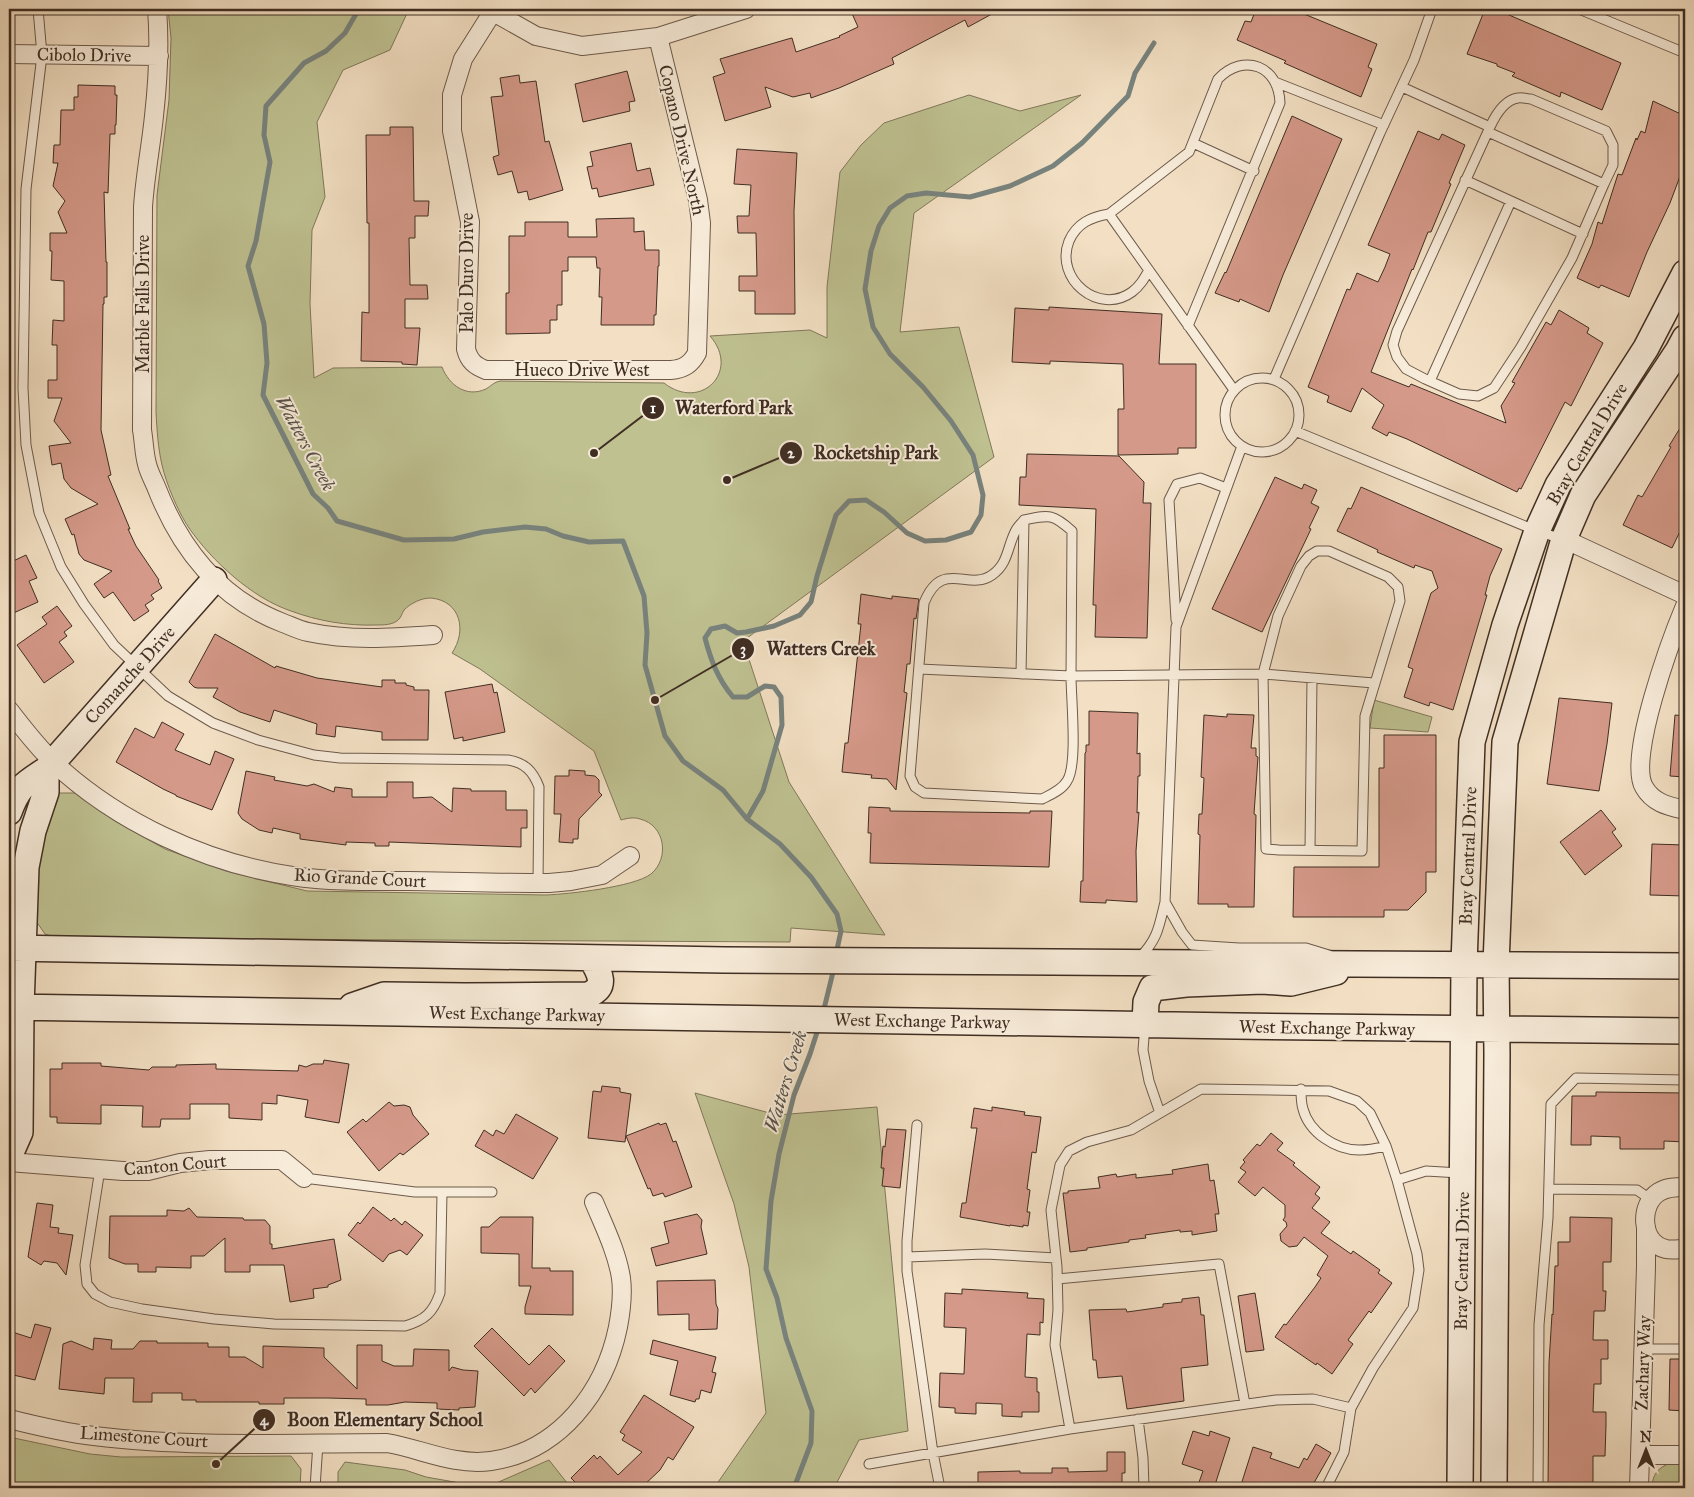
<svg xmlns="http://www.w3.org/2000/svg" width="1694" height="1497" font-family="'IM FELL Great Primer',serif">
<style>
.green{fill:#bfc191;stroke:#80785a}
.lines{fill:none;stroke-linecap:round;stroke-linejoin:round}
.stream{stroke:#78837e;stroke-width:5}
.building{fill:#d59989;stroke:#402e23}
.lane-casing{stroke:#6d5a4b;stroke-width:11}
.street-casing{stroke:#6d5a4b;stroke-width:20}
.secondary-casing{stroke:#402e23;stroke-width:28}
.lane{stroke:#f7ebd9;stroke-width:9}
.street{stroke:#f7ebd9;stroke-width:18}
.secondary{stroke:#f7ebd9;stroke-width:25}
.labels{text-anchor:middle;stroke-width:4;stroke-linejoin:round;paint-order:stroke}
.street-label{font-size:18px;fill:#402e23;stroke:#f7ebd9}
.water-label{font-size:19px;font-style:italic;fill:#575149;stroke:#f7ebd9}
.leader{fill:none;stroke:#402e23;stroke-width:2}
.callout-dot{fill:#402e23;stroke:#f7ebd9;stroke-width:2}
.mark-label{font-size:15px;text-anchor:middle;font-weight:bold;fill:#fff}
.callout-label{font-size:19px;text-anchor:middle;font-weight:bold;fill:#402e23;stroke:#f7ebd9;stroke-width:4;stroke-linejoin:round;paint-order:stroke}
</style>
<rect width="100%" height="100%" fill="#f3e0c4"/>
<filter id="stains"><feTurbulence type="fractalNoise" baseFrequency=".004" numOctaves="4"/><feColorMatrix values="0 0 0 0 .2 0 0 0 0 .09 0 0 0 0 .02 0 0 0 .5 -.17"/></filter>
<radialGradient id="worn" r=".72"><stop offset=".6" stop-color="#630" stop-opacity="0"/><stop offset="1" stop-color="#630" stop-opacity=".3"/></radialGradient>
<path class="green" d="M168,9H409L390,50L343,70L317,122L325,197L312,230L310,304L314,378L333,368L442,367C449,385 466,398 486,389C491,386 494,382 500,381L664,383C701,412 741,371 710,336L810,330L827,338V287L840,172L861,145L884,123L969,95L1020,111L1081,95L914,213L900,332L959,327L994,457L743,641L789,782L885,935L791,928L790,942L57,938L45,934L36,921L37,860L40,840L58,793H75L115,821L165,849L226,871L307,891L546,895C569,894 634,887 651,874C670,858 665,825 640,819C634,817 628,818 621,820L594,751L480,669L452,653C467,631 461,601 431,598C421,598 411,603 404,610C402,613 401,618 398,620C393,625 383,625 376,625C347,626 318,621 291,611C252,598 212,561 189,528C178,512 166,483 162,465C158,448 157,430 156,412L157,195L169,100L171,38Z
M1374,700L1432,717L1428,732L1370,728Z
M695,1093L777,1115L877,1107L908,1431L859,1440L834,1488H714L766,1413L749,1267L734,1204Z
M9,1437L90,1454L121,1457L291,1456L301,1469L300,1488H9Z
M549,1460L571,1488H338V1472L345,1462L405,1470L426,1477L460,1483L494,1484Z
M1671,1463H1685V1488H1652C1652,1475 1658,1467 1671,1463Z"/>
<g class="lines">
<path class="stream" d="M357,9L356,14L345,33L326,51L304,63L266,106L264,135L270,162L256,241L248,266L264,324L267,363L263,395L313,494L328,508L337,521L404,540L454,539L483,532L525,527L546,529L563,536L589,542L623,541L644,596L647,633L645,665L665,736L683,761L723,790L747,819L780,844L811,877L837,914L841,931L836,954
M747,819L763,791L782,725L781,697L774,687L765,686L747,697H733C718,679 711,661 705,638L711,629L725,626L737,633L746,632L774,626L800,615L811,602L817,576L836,515L849,501L866,500L884,512L907,533L925,541L946,540L971,532L981,515L983,495L973,455L951,421L923,387L890,354L873,327L865,289L871,251L879,226L890,208L907,196L926,193L970,197L1010,186L1053,166L1082,143L1128,96L1135,73L1154,43
M823,1013L834,968
M794,1488L811,1443L812,1411L786,1338L777,1298L766,1269L771,1201L779,1154L794,1095L810,1054L819,1026"/>
</g>
<path class="building" d="M850,9H1001L968,27L965,20L892,58L894,64L839,88L811,98L810,93L793,97L765,87L771,107L725,121L713,77L725,73L720,59L788,39L792,38L796,52L840,37L839,36L858,27Z
M1256,9H1292L1377,44L1368,67L1372,69L1361,97L1284,63L1286,61L1237,40L1245,21L1251,22Z
M1485,9H1495L1621,63L1602,110L1561,92L1560,97L1512,76L1515,73L1497,66V64L1467,54Z
M627,71L635,101L629,102L630,111L583,122L575,84Z
M519,75L520,83L536,81L545,142L549,141L563,190L529,200L527,191L518,193L512,171L498,175L493,157L499,155L491,97L503,96L500,78Z
M78,85L115,86V95H117L116,125H115V134H110L108,193L104,192L106,262H107V297H104V304H103L101,430L111,475L108,476L130,529H128L136,546L159,580L158,581L162,588L151,595L154,599L145,605L149,611L134,621L113,592L104,598L94,584L112,571L84,560L79,554L74,534L72,535L65,519L98,504L71,488L64,479L61,463L52,465L49,446L71,443L54,421L62,398H48V380H57V345H52L53,320L64,321V281L51,280L52,251H50V233H67L58,212L65,201L53,186L58,163H53L54,145H60L61,110H74V97H78Z
M1653,101L1685,116V163L1670,203L1647,252L1629,297L1601,285L1599,288L1577,278L1592,244L1598,222L1602,224L1618,174L1622,175L1636,138L1637,140L1641,131L1645,133Z
M1292,116L1342,139L1283,275L1269,312L1240,299L1239,302L1215,293L1225,272L1226,273Z
M390,127H413L414,201H429L428,216H415V238H409L410,285H427L428,299H405V328H420L417,365L402,364V362L361,361L362,312L369,313V223H367L366,135H390Z
M1418,131L1439,140L1442,134L1465,145L1449,183L1451,184L1431,232H1428L1413,270L1412,269L1371,372L1409,387L1411,384L1506,423L1501,406L1515,383L1512,382L1546,322L1551,325L1559,310L1589,328L1587,333L1603,343L1571,406L1565,402L1521,489L1519,488L1517,492L1407,439L1389,432L1387,436L1372,428L1384,405L1362,388L1351,412L1327,402L1329,396L1308,387L1347,289L1350,290L1357,273L1378,282L1385,267L1390,254L1368,245Z
M631,143L637,171L650,168L654,185L599,197L597,188L592,189L587,167L593,166L590,152Z
M737,149L797,153L794,211L795,314H755V291H739V276H757L756,233H738L737,216H749L751,185L734,184Z
M634,218V232L644,231L645,250H659V266H658L656,315H654V325H601L602,297H599L600,268H597L596,257H568V271H562V305H557V320H550V333L506,334V293H509V236H525V222H568V237H597L596,219Z
M1049,307L1162,314L1159,364H1196V448H1178V454L1118,455V409H1124L1123,364L1050,361V364L1012,362L1015,308L1049,310Z
M1685,420V521L1672,548L1623,525L1638,495L1642,497L1671,447L1669,446Z
M1027,454L1119,456L1144,482L1143,503H1151L1147,638L1095,637L1096,605H1093L1096,509L1019,505L1020,477H1026Z
M1275,477L1302,489L1304,484L1317,490L1311,503L1319,507L1309,528L1311,529L1262,632L1212,609Z
M1361,487L1502,549L1490,576L1485,595H1487L1453,710L1430,702L1429,706L1404,697L1413,669L1408,667L1431,593L1438,588L1432,571L1415,565L1414,568L1377,552L1378,550L1337,531L1348,508L1351,509Z
M26,555L37,578L29,581L38,602L9,615V563Z
M861,594L892,599V596L919,599L916,619L914,618L910,664H907L904,692L907,693L896,790L887,779L871,778L872,775L842,772L845,743H848L861,624H858Z
M57,606L72,626L64,632L67,636L59,642L74,662L44,683L17,645L47,624L42,617Z
M215,634L275,668L276,666L317,678L382,687V680H395V683H406V685L414,687V690H429L428,740H382V732L336,726L335,737L316,734L317,724L274,710L270,722L240,712L213,697L218,688H197L194,687L189,682Z
M492,684L494,693L497,692L505,732L463,741V737L454,739L445,692Z
M1559,698L1612,703L1607,744L1599,791L1547,784Z
M1089,711L1138,713L1137,754L1140,753V776H1138L1137,813L1139,812L1136,851L1137,902L1106,900V903L1080,902L1081,881H1083L1085,753L1086,752V745H1089Z
M1227,714L1254,715L1251,748H1256V756L1258,757L1254,814L1256,815L1254,907H1228V904H1198L1200,835L1198,834L1199,814H1202L1204,778L1201,777L1204,715L1227,717Z
M1675,715L1685,716V777L1670,776Z
M162,722L184,734L175,750L210,765L215,751L234,759L212,810L176,796V795L163,789L116,762L135,728L154,738Z
M1384,735H1436V872H1426V892L1408,910H1384V917H1293L1294,867H1379V768H1384Z
M569,770L585,771V775L595,776L599,780V792L602,795L579,819L578,839H573V843L559,842L561,814H554L555,776H569Z
M246,771L275,777L274,780L307,786L314,784L334,792L335,787L352,789V797H387V782H413V798L432,797L452,812L453,788L471,789V791H506V810H527V828H521V847L389,842V846H375V843L346,842V845L300,839V834L273,828L272,833L259,830L242,819L238,813Z
M869,807L890,808V811L1030,813V811H1052L1049,867L870,863L871,833H868Z
M1601,810L1616,829L1612,832L1622,846L1585,875L1560,842Z
M1652,844L1685,845V896L1650,895Z
M324,1060L349,1064L339,1123L305,1117L308,1100L277,1095V1104L262,1103V1120L229,1118V1104H190V1119H161L160,1127H142L143,1106L101,1105V1124L57,1123V1117H50V1069H62V1063H101V1066L149,1070L152,1067H176V1065L216,1064V1069L298,1071L299,1065L306,1067L313,1064H323Z
M602,1086L620,1088V1092L631,1094L625,1142L588,1138L593,1091L601,1092Z
M1596,1092L1685,1093V1142L1664,1141V1149H1620V1137L1591,1136V1145H1571L1572,1096H1596Z
M389,1102L394,1106L404,1105L410,1107L413,1115L429,1134L403,1155L400,1153L379,1171L347,1132L363,1119L366,1122Z
M992,1107L1025,1112L1024,1115L1041,1117L1036,1153L1032,1152L1027,1189L1030,1190L1027,1212H1030L1028,1226L1023,1225V1227L1010,1225V1226L960,1217L962,1203H966L977,1128H971L974,1108L992,1111Z
M516,1114L558,1138L533,1179L475,1146L484,1130L493,1136L496,1130L504,1134Z
M659,1123L660,1125L666,1123L673,1142L676,1141L692,1187L665,1197L663,1193L653,1196L650,1188L648,1189L626,1136Z
M887,1129L906,1130L900,1188L882,1186L884,1168H881L883,1146L885,1147Z
M1271,1133L1283,1143L1277,1150L1295,1163L1293,1165L1320,1187L1315,1194L1320,1198L1312,1208L1330,1222L1321,1233L1351,1254L1353,1251L1380,1270L1378,1273L1392,1283L1371,1313L1369,1311L1348,1340L1353,1344L1332,1374L1317,1363L1316,1365L1275,1337L1284,1324L1286,1325L1315,1287L1321,1278L1317,1275L1328,1256L1304,1237L1297,1246L1289,1247L1281,1241L1280,1234L1287,1226L1286,1222L1283,1220L1285,1217V1205L1263,1187L1255,1196L1238,1182L1246,1172L1240,1168L1245,1162L1243,1160L1257,1144L1260,1146Z
M1208,1164L1210,1181L1214,1180L1219,1214H1215L1217,1231L1192,1235V1231L1180,1232V1230L1145,1235L1146,1238L1129,1240V1242L1087,1248V1250L1070,1252L1063,1193H1068V1191L1100,1188L1098,1177L1116,1174L1117,1177L1136,1174V1178L1173,1174L1172,1170Z
M37,1203L53,1205L50,1227L59,1228L58,1233L73,1235L66,1275L57,1263L44,1261L41,1265L28,1257Z
M373,1207L391,1221L394,1218L402,1225L405,1221L423,1235L407,1255L400,1250L389,1254L383,1262L348,1235L358,1222L360,1224Z
M189,1208L197,1217L243,1218L244,1220H265L270,1226V1244H272V1249L334,1239L341,1280L328,1285V1287L313,1289L314,1298L290,1302L284,1265H250V1272H225V1238L204,1256H191V1268L156,1267V1272H138V1264H125L109,1258L110,1216H167V1210L184,1211Z
M697,1214L702,1220L701,1227L707,1254L656,1266L651,1248L669,1243L664,1222Z
M500,1217H533L532,1268H550V1271H573V1315L525,1314V1307L531,1286H519V1254L481,1253V1227H489Z
M1570,1217L1612,1218L1611,1262H1603V1291H1606L1605,1311H1594L1593,1340H1608V1359H1601V1384H1594L1593,1412H1606V1425L1605,1456H1593V1488H1548L1549,1363L1552,1314L1553,1315L1555,1266H1558V1242H1570Z
M715,1280L716,1304L718,1309L717,1329L689,1330V1314L658,1315L657,1281Z
M962,1289L1028,1293L1027,1298L1044,1299L1043,1323L1040,1322V1335L1027,1334L1025,1377L1037,1378V1392H1039V1412H1022V1417L1002,1416V1404L976,1403V1414L955,1413V1408L939,1407L940,1373L964,1374L966,1328L944,1327L945,1293L962,1294Z
M1255,1293L1264,1350L1246,1352L1238,1296Z
M1199,1297L1201,1315H1204L1208,1365L1181,1368L1184,1401L1127,1409L1122,1376L1098,1378L1096,1360H1093L1089,1310L1126,1309L1127,1312L1163,1307V1304L1182,1302V1299Z
M35,1324L51,1328L35,1380L9,1374V1331L31,1338Z
M492,1328L529,1365L549,1345L565,1361L535,1393L531,1388L524,1396L474,1346Z
M94,1338L112,1340L111,1349H133L140,1341H157V1343H208V1347H229V1357H245L263,1368V1346L324,1348V1357L357,1389V1345H382V1361L394,1366H413L414,1349L449,1350V1371L452,1367L463,1370L478,1371L475,1407L459,1408V1410L437,1409V1403L405,1402L388,1405H366V1399L328,1398H284V1404H259V1402H196V1400H182V1393H152V1402H133L134,1378H105L104,1394L59,1389L63,1344L71,1341L93,1350Z
M653,1340L716,1357L712,1372L716,1373L711,1393L701,1390L699,1399H696L695,1402L670,1395L678,1361L650,1354Z
M1670,1359H1685V1411L1669,1410Z
M644,1395L694,1427L673,1460L668,1457L660,1470L641,1488H581L571,1478L594,1455L597,1459L600,1456L618,1475L642,1452L622,1440L625,1435L620,1432Z
M1193,1431L1209,1436L1210,1431L1230,1438L1214,1488H1199L1200,1485H1198L1203,1471L1182,1464Z
M1316,1444L1331,1453L1311,1488H1240L1253,1447L1272,1453L1270,1458L1299,1468L1304,1458L1307,1460Z
M1107,1452H1125V1473H1122V1488H978V1472L1020,1471V1473H1052V1468H1068V1472L1107,1471Z"/>
<g class="lines">
<g class="lane-casing">
<path id="lane" d="M38,9L42,55L26,189L23,388L26,445L39,513L61,567L84,604L114,645L168,696L213,723L258,740L314,755L340,758L508,760C525,763 533,771 539,787L538,883
M1579,9L1685,53
M1275,82L1384,125
M1402,87L1490,127C1495,116 1504,100 1518,98C1522,97 1527,99 1531,99L1606,131L1613,145V165L1604,184L1572,258L1521,347L1494,388L1478,396L1459,394L1425,379L1406,369L1397,357L1393,345L1397,331L1490,127
M1488,132L1604,184
M1193,143L1254,171
M1465,180L1583,234
M1109,214L1234,390
M1149,270C1144,279 1140,286 1132,292C1099,316 1054,279 1069,241C1077,223 1091,217 1109,214L1189,152L1218,79C1244,52 1279,66 1280,103L1188,326
M1225 415a37 37 0 1 1 74 0a37 37 0 1 1-74 0Z
M1274,379L1380,133L1414,60L1432,9
M1430,381L1511,201
M1295,431L1537,531L1562,539
M1176,620L1169,500L1177,484L1200,478L1226,488
M919,669L1071,676C1071,699 1078,765 1067,781C1062,790 1050,795 1042,799L924,793L915,787L910,776L924,603C942,558 968,592 992,575C1008,564 1007,548 1015,532C1017,527 1021,524 1024,520C1049,515 1052,513 1072,531L1071,676L1263,674L1266,849L1279,850L1362,851L1365,716L1400,601L1398,587L1388,577L1329,551H1317L1309,556L1301,566L1278,616L1263,674L1374,683
M1021,674L1024,520
M1310,850L1312,678
M1165,902L1182,932L1192,945L1239,948H1306L1329,955
M1140,957C1158,939 1159,926 1165,902L1176,627L1242,446
M1145,1025L1143,1050L1149,1081L1160,1113
M1301,1089C1301,1096 1301,1103 1303,1109C1309,1132 1335,1150 1359,1150C1368,1150 1378,1148 1386,1146
M917,1125L907,1241V1271L933,1453L940,1488
M100,1169L85,1265L87,1284L95,1294L110,1302L142,1309L214,1319L274,1324L405,1326C425,1320 433,1313 440,1293L442,1193
M304,1178L415,1192H492
M1397,1180L1426,1171L1460,1173
M1549,1189L1637,1190L1650,1199
M907,1257L985,1254L1056,1258
M1057,1279L1219,1264L1245,1404
M1643,1349H1685
M1138,1419L1143,1458L1144,1488
M1070,1429L1055,1345L1058,1310L1057,1267L1051,1210L1060,1165L1069,1151L1087,1142L1131,1130L1201,1089L1329,1091L1357,1101L1370,1113L1386,1146L1397,1180L1417,1254L1419,1270L1413,1308L1373,1368L1351,1408L1344,1452L1326,1488
M869,1464L1070,1429L1276,1400L1313,1399L1351,1408
M315,1488L318,1443
M1538,1488L1539,1325L1548,1218L1551,1104L1576,1078L1685,1080"/>
</g>
<g class="street-casing">
<path id="street" d="M157,9C160,45 158,80 154,116C151,146 145,176 143,207L142,430C144,441 144,453 147,464C149,473 154,481 157,489C181,550 220,599 283,623C291,626 299,630 308,632C349,641 392,638 433,635
M488,9L536,36L582,46L658,37L746,9
M492,13L463,59L452,95V131L470,222L466,349C469,361 475,366 486,370H671C684,369 691,364 697,353L701,223L698,200L658,37
M9,54L159,56
M1564,539L1685,595
M1685,606C1672,637 1627,758 1644,787C1653,803 1668,806 1685,810
M9,710C22,727 37,746 53,762C117,822 205,863 292,876C331,882 370,881 409,881C455,882 502,883 549,883L571,881L602,875L630,856
M9,1162L123,1171H148L180,1163L210,1160H282L304,1178
M1685,1187C1676,1187 1667,1187 1659,1192C1639,1204 1640,1243 1666,1249C1671,1250 1679,1249 1685,1249
M9,1419C37,1426 66,1433 94,1436C191,1448 290,1443 387,1443C422,1449 454,1466 491,1461C560,1451 605,1391 618,1327C621,1311 623,1293 621,1278C617,1252 604,1226 594,1202
M1640,1455H1685
M1639,1488L1646,1267V1227"/>
</g>
<g class="secondary-casing">
<path id="secondary" d="M9,812C18,787 24,784 46,770L214,580
M9,948L725,960L1685,966
M352,1006L384,995L465,996L588,995C608,987 600,973 591,958
M9,1007L1236,1026L1685,1031
M1145,1025L1146,1002L1152,988L1186,984L1262,981L1291,983L1336,972
M9,1157L20,1132L21,1007L26,867L33,831L46,792V770
M1460,1488L1464,964L1472,742L1505,625L1537,531L1558,485L1646,348L1685,273
M1494,1488L1497,1054L1496,964L1505,742L1564,539L1583,495L1678,351L1685,338"/>
</g>
<use href="#lane" class="lane"/>
<use href="#street" class="street"/>
<use href="#secondary" class="secondary"/>
</g>
<g class="labels">
<g class="street-label">
<text transform="translate(84 55) rotate(1)" y="6">Cibolo Drive</text>
<text transform="translate(682 140) rotate(77)" y="6">Copano Drive North</text>
<text transform="translate(467 273) rotate(-90)" y="6">Palo Duro Drive</text>
<text transform="translate(143 304) rotate(-90)" y="6">Marble Falls Drive</text>
<text x="582" y="376">Hueco Drive West</text>
<text transform="translate(1587 444) rotate(-59)" y="6">Bray Central Drive</text>
<text transform="translate(130 675) rotate(-48)" y="6">Comanche Drive</text>
<text transform="translate(1468 856) rotate(-88)" y="6">Bray Central Drive</text>
<text transform="translate(360 878) rotate(3)" y="6">Rio Grande Court</text>
<text transform="translate(517 1014) rotate(1)" y="6">West Exchange Parkway</text>
<text transform="translate(922 1021) rotate(1)" y="6">West Exchange Parkway</text>
<text transform="translate(1327 1028) rotate(1)" y="6">West Exchange Parkway</text>
<text transform="translate(175 1165) rotate(-5)" y="6">Canton Court</text>
<text transform="translate(1462 1261) rotate(-89)" y="6">Bray Central Drive</text>
<text transform="translate(1643 1363) rotate(-88)" y="6">Zachary Way</text>
<text transform="translate(144 1437) rotate(4)" y="6">Limestone Court</text>
</g>
<g class="water-label">
<text transform="translate(306 443) rotate(62)" y="7">Watters Creek</text>
<text transform="translate(785 1081) rotate(-73)" y="7">Watters Creek</text>
</g>
</g>
<path class="leader" d="M594 453L653 408M727 480L791 453M655 700L743 649M216 1464L264 1420"/>
<g class="callout-dot">
<circle cx="594" cy="453" r="5"/>
<circle cx="727" cy="480" r="5"/>
<circle cx="655" cy="700" r="5"/>
<circle cx="216" cy="1464" r="5"/>
<circle cx="653" cy="408" r="12"/>
<circle cx="791" cy="453" r="12"/>
<circle cx="743" cy="649" r="12"/>
<circle cx="264" cy="1420" r="12"/>
</g>
<g class="mark-label">
<text x="653" y="413">1</text>
<text x="791" y="458">2</text>
<text x="743" y="654">3</text>
<text x="264" y="1425">4</text>
</g>
<g class="callout-label">
<text x="734" y="414">Waterford Park</text>
<text x="876" y="459">Rocketship Park</text>
<text x="821" y="655">Watters Creek</text>
<text x="385" y="1426">Boon Elementary School</text>
</g>
<rect width="1694" height="1497" fill="none" stroke="#f3e0c4" stroke-width="30"/>
<rect x="10" y="10" width="1674" height="1477" fill="none" stroke="#402e23" stroke-width="2.5"/>
<rect x="15" y="15" width="1664" height="1467" fill="none" stroke="#402e23"/>
<g transform="translate(1646 1450)" stroke="#f7ebd9" stroke-width="4" paint-order="stroke">
<path d="M0-4L9 19L0 12L-9 19Z" fill="#402e23"/>
<text y="-8" font-size="14" font-weight="bold" text-anchor="middle" fill="#402e23">N</text>
</g>
<rect width="100%" height="100%" filter="url(#stains)"/>
<rect width="100%" height="100%" fill="url(#worn)"/>
</svg>
